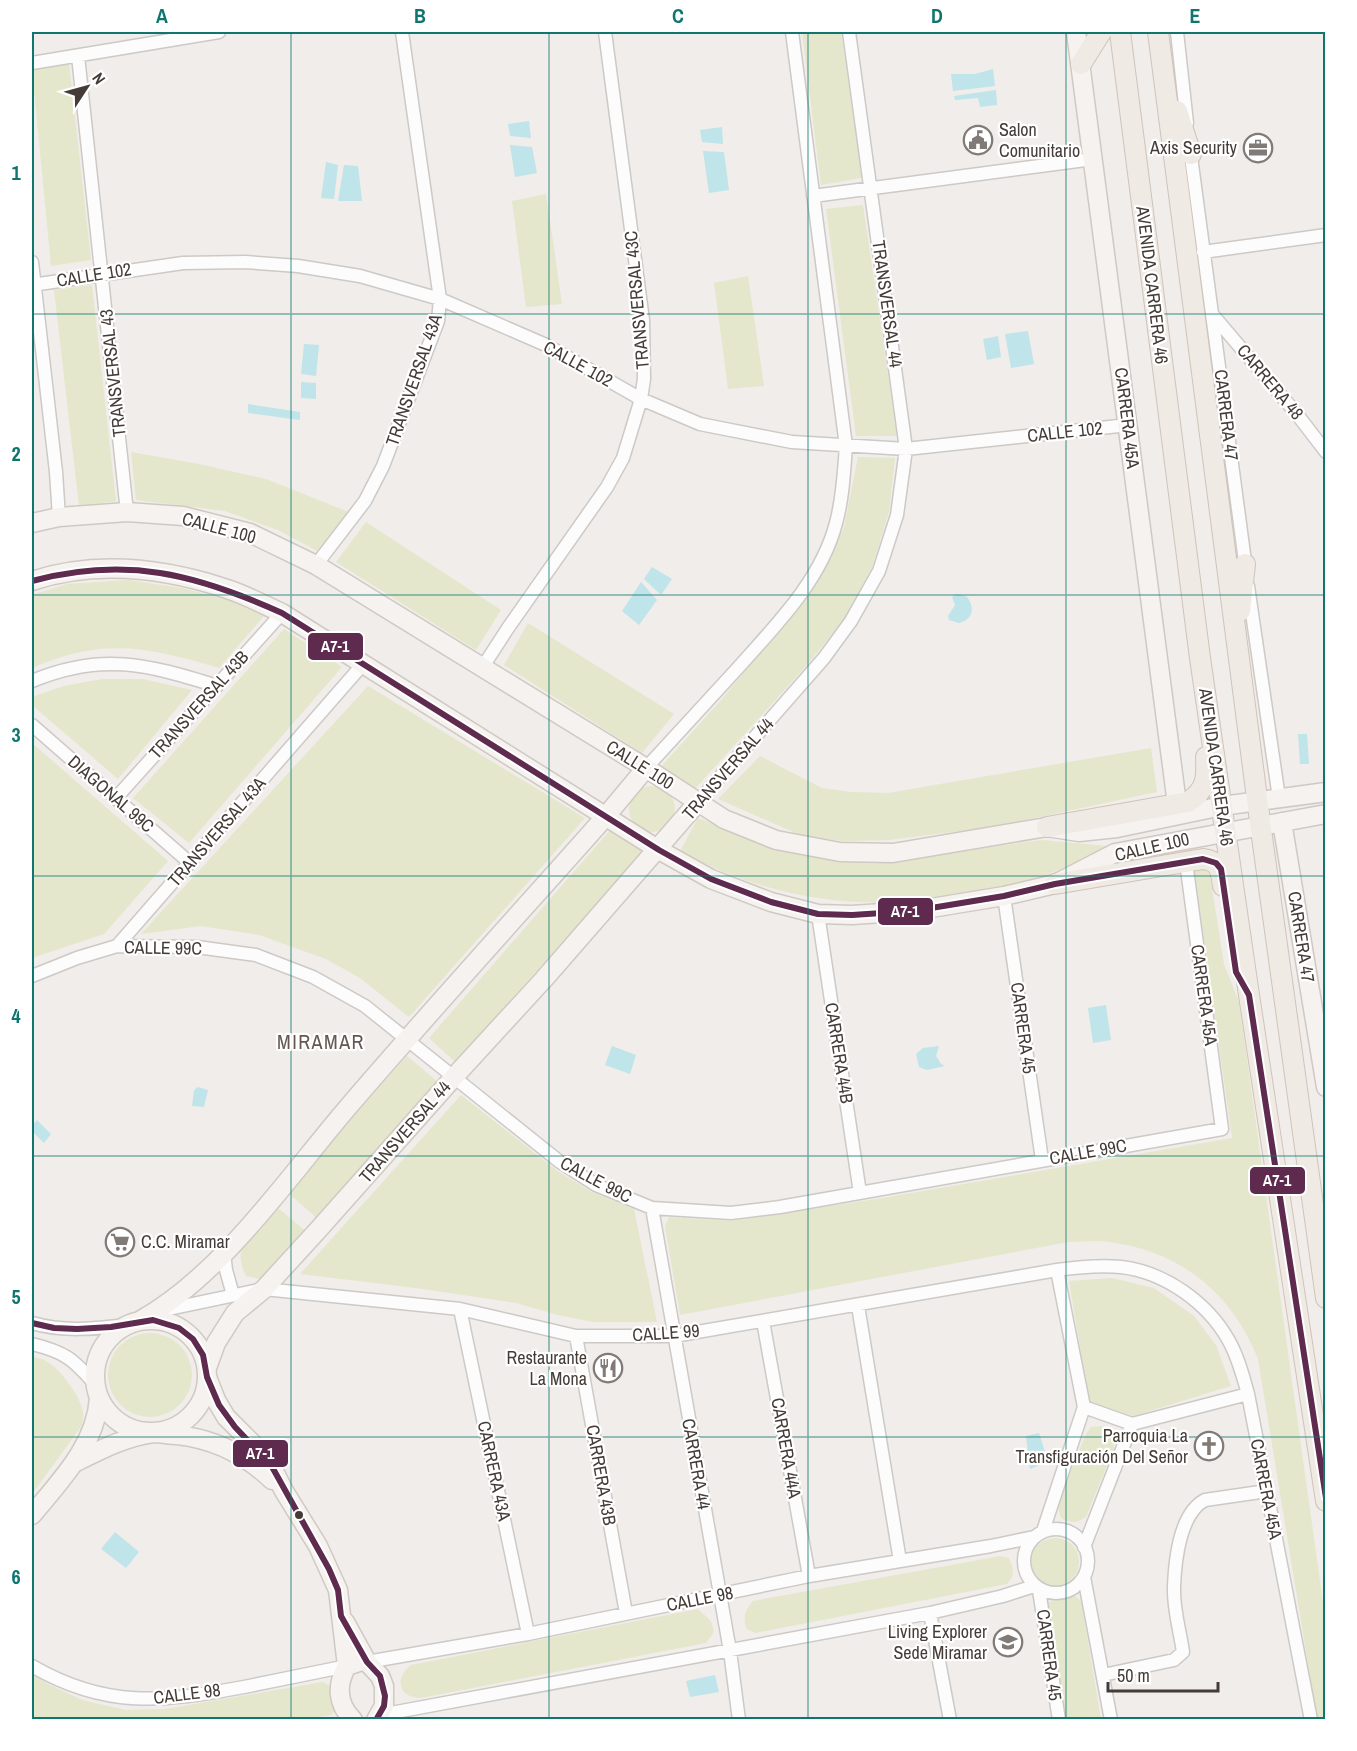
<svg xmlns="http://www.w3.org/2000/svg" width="1357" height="1751" font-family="'Archivo Narrow',sans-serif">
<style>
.green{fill:#e4e7cc}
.water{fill:#bfe4e9}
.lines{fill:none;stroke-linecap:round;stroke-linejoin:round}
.street-casing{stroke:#ccc9c6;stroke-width:15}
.secondary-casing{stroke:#d0c9c3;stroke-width:21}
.primary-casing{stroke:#d0c3b9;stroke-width:22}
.street{stroke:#fdfcfc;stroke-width:12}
.secondary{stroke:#f6f2ef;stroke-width:18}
.primary{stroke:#f0eae5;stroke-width:20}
.bus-1-casing{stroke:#fff;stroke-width:10}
.bus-1{stroke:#5e2b4e;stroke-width:6}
.grid{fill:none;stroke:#0f766e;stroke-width:1.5;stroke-opacity:0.55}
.bus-dot{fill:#453c37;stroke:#fff;stroke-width:2}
.labels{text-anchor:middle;stroke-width:4.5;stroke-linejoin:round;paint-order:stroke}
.poi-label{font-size:18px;fill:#453c37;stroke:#fff;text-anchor:end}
.street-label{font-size:18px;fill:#453c37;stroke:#fff}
.neighbourhood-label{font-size:20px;letter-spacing:1.5px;fill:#66574f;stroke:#fff}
.line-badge{stroke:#fff;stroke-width:2}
.badge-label{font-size:16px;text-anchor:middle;font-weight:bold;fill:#fff}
.neatline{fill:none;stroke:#0f766e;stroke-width:2}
.grid-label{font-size:20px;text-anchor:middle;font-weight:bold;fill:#0f766e}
</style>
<rect width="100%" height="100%" fill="#f0edea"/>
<path class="green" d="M802,32H841L862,178L821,185Z
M69,63L91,260L51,266L32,69Z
M546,194L562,304L526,307L512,201Z
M863,205L897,436H856L826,209Z
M748,276L764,386L728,389L714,283Z
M92,285L116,501L79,506L54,290Z
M131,452L199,464L266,479L351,513L319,552L278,530L225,511L136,500Z
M858,457L895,458L889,512L872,567L845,618L807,665L693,791L659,769L721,700L810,592L828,562L844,527Z
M366,522L501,610L476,650L336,562Z
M128,580L182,588L228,600L264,616L219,668C147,647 104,637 32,668V595L67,584Z
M528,623L674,714L642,753L504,665Z
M284,629L342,667L189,843L133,798Z
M102,679H143L192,690L118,779L32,705V697L64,686Z
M368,686L585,818L409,1017L360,978L326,959L259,935L201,926L141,934Z
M32,743L168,861L104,934L32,958Z
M1151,748L1157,792L992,827L889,840L842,841L800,835L718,799L760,756L822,788L851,792L888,793Z
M629 809a23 23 0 1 1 46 0a23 23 0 1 1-46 0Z
M698,818L774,846L839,859L879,862L1042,840L1107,846C1083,857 1058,872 1033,880C1011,886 988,889 966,893C950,896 933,900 916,901C833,908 753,891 680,851Z
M612,828L645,850L455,1062L429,1038Z
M1202,868L1210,875L1224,964L1239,1002L1325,1617V1719H1317L1258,1359C1231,1292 1181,1252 1110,1242C1097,1240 1082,1242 1068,1242L680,1315L665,1226L669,1217L732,1221L882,1198L1232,1138L1194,869Z
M407,1056L439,1083L318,1219L287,1192Z
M461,1095L559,1172L592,1192L634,1209L657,1322H593L558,1315L516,1303L416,1288L300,1274Z
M277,1207L309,1234L270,1278L260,1279L246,1276C229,1243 256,1230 277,1207Z
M1112,1278L1154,1288L1194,1316L1216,1345L1231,1386L1133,1416L1089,1401L1069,1281Z
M108 1375a42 42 0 1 1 84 0a42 42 0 1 1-84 0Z
M32,1356C38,1358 44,1359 49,1363C61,1370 82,1399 83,1413C84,1421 82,1425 78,1431L32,1494Z
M1103,1426L1113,1436L1114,1448L1086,1517C1076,1523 1071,1524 1061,1518L1057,1505L1085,1436L1091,1427Z
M1031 1562a24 24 0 1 1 48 0a24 24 0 1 1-48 0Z
M1001,1556L1009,1558C1014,1569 1015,1575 1007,1584L755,1633L747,1629C742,1618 745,1610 753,1601Z
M1074,1595L1081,1601L1101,1719H1066L1045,1611L1048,1603L1060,1596Z
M698,1609L711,1621L714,1632L706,1643L421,1698C398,1698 394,1678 411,1665Z
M32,1674L48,1684L82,1700L126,1710L165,1709L323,1682L332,1687L338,1707L331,1715L306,1719H39L32,1716Z"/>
<path class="water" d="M993,69L995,86L953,91L951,74H975Z
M996,90L997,105L980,107L978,98L955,100L954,96Z
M529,121L531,138L510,136L508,124Z
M722,127L723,144L702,142L700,130Z
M510,145L532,147L537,173L515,177Z
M703,151L724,152L729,190L709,193Z
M326,162L338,165L334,199L321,198Z
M344,165L358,166L362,201H338Z
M1028,331L1034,364L1011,368L1005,334Z
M998,336L1001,357L987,360L983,339Z
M304,344L319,345L316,376L301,374Z
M301,382L316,383V399L301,398Z
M248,404L300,412V420L248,413Z
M652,567L672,579L661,595L644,579Z
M641,582L657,600L639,625L622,611Z
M957,594L966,596C976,607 973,620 959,623L949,620L948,616L955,605L952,597Z
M1298,734H1307L1309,764H1300Z
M1106,1005L1111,1040L1093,1043L1088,1008Z
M612,1046L636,1055L630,1074L605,1065Z
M939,1046L936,1056L941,1064L945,1066L927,1070L919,1067L916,1054L923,1048Z
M198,1087L208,1090L204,1107L192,1106L194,1090Z
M37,1120L51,1134L44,1143L32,1131V1126Z
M1039,1433L1045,1452L1043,1464L1030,1469L1026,1436Z
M115,1532L139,1552L126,1568L101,1549Z
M715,1675L719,1692L690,1697L686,1681Z"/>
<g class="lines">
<g class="street-casing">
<path id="street" d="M1177,32L1187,123
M78,56L127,512
M32,63L219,32
M1190,149L1246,569
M813,196L1093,159
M1203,252L1326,235
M32,262L56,472L59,517
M32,285L183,263L245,262L298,266L360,276L440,299L546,345L641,399L700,424L792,442L906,449L1128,425
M1212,314L1296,413L1326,452
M316,565L365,501L383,466L438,321L440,299L402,32
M1248,586L1279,798
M482,668L508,628L607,487L623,458L641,399L644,379L643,320L605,32
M32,681C101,652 147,664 217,686
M32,725L190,863
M646,768C676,735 706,703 736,670C775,626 821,581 836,523C843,498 844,471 846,446L792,32
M116,798L282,613
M698,802L824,658L851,621L879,571L897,515L906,449L849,32
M1004,896L1042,1160
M818,914L860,1193
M117,946L364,663
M32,976L77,958L117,946L197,947L256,955L313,977L365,1006L560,1162L596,1185L652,1208L731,1213L780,1207L1222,1129L1186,862
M652,1208L730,1651L739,1720
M224,1253L226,1270L233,1295
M858,1306L900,1561
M460,1309L528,1634
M164,1310L264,1289L460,1309L576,1336H674L1057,1270C1078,1267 1100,1265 1121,1267C1165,1272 1208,1303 1229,1341C1238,1357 1243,1376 1248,1394L1311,1720
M763,1321L809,1576
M32,1323C63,1332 95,1329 127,1325
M576,1336L626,1613
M32,1344C65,1352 73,1359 95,1384
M1084,1407L1132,1424
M1132,1424L1248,1394
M1024 1561a32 32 0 1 1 64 0a32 32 0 1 1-64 0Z
M1043,1531L1084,1407L1057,1270
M1084,1547L1132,1424
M1084,1577L1111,1720
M1039,1590L1059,1720
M930,1613L950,1720
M367,1662L528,1634L809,1576L991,1546L1034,1537
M32,1666C106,1709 163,1702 244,1687C278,1680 313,1673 347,1666
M1103,1675L1174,1660L1183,1652C1180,1631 1173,1608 1174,1587C1175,1560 1180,1513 1205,1500L1267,1491
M380,1715L930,1613L1003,1596L1034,1586"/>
</g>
<g class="secondary-casing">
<path id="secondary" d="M1076,32L1177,804
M32,523L59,517L127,512L183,516L250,533L316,565L646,768L724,819L776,840L840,852L893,853L1047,827L1079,832L1117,828L1222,806L1326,792
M32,581C96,560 164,568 227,589C246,595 264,605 282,613L659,850L711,879L771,902L818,914L852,915L913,911L1004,896L1055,884L1115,853L1326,814
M1282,822L1326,1087
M95 1376a56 56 0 1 1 112 0a56 56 0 1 1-112 0Z
M141,1320C224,1273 288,1177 349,1106C433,1008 520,913 606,816L646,768
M207,1368L216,1343L235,1313L264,1289L318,1230L454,1077L544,979L698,802
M207,1377L216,1400L226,1417L260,1451L271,1465L284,1491L318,1546L338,1590L347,1666
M76,1462C100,1450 127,1436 154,1433C161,1433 170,1435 177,1435C214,1439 245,1454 272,1480
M32,1515C60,1481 96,1445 99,1398
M345,1622L367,1662L380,1676L384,1686V1706L376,1720
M353,1720C337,1704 336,1685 347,1666L359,1662"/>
</g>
<g class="primary-casing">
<path id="primary" d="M1120,32L1200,658L1249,995L1326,1501
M1158,32L1262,837L1326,1298
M1081,64L1101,32
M1177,111L1191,154
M1240,611L1245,564
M1047,827L1188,802C1207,790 1207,777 1206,757
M1055,884L1203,859C1220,861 1221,871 1223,886"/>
</g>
<use href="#street" class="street"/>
<use href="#secondary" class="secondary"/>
<use href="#primary" class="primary"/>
<g class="bus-1-casing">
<path id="bus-1" d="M32,581C126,556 196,574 282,613L659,850L711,879L771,902L818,914L852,915L913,911L1004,896L1055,884L1203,859L1216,863L1221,869L1236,972L1249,995L1326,1498
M32,1323L54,1328L77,1329L111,1327L153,1320L179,1328L193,1339L203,1355L207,1377L219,1405L235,1427L271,1465L329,1569L338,1590L341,1616L367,1662L380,1676L385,1696L384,1706L376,1720"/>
</g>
<use href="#bus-1" class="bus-1"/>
</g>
<path class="grid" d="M291,32V1720M549,32V1720M808,32V1720M1066,32V1720M32,314H1326M32,595H1326M32,876H1326M32,1156H1326M32,1437H1326"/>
<defs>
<g id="civic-ring" transform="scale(1.5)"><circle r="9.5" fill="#fff" stroke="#817a76" stroke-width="1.5"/><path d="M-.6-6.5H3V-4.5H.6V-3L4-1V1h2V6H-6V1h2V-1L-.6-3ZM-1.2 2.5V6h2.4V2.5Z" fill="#817a76"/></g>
<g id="office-ring" transform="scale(1.5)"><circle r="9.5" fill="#fff" stroke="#817a76" stroke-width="1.5"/><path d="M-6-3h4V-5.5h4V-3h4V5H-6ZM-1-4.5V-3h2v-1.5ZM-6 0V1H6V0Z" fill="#817a76"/></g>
<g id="supermarket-ring" transform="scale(1.5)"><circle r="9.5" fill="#fff" stroke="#817a76" stroke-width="1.5"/><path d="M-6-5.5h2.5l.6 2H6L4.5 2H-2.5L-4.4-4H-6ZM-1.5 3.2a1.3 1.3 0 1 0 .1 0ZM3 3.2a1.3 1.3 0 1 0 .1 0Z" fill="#817a76"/></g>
<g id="restaurant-ring" transform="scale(1.5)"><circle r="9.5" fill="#fff" stroke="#817a76" stroke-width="1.5"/><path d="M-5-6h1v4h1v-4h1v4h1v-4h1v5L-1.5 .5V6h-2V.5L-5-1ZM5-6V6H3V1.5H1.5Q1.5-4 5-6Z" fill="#817a76"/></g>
<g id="church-ring" transform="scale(1.5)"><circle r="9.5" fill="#fff" stroke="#817a76" stroke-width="1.5"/><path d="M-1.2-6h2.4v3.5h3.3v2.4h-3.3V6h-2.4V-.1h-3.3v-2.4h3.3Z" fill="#817a76"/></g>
<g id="school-ring" transform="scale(1.5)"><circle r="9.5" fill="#fff" stroke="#817a76" stroke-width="1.5"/><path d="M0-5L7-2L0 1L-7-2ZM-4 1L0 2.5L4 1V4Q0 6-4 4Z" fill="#817a76"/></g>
</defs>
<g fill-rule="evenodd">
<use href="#civic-ring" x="978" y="140"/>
<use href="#office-ring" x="1258" y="148"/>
<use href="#supermarket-ring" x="120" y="1242"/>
<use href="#restaurant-ring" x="608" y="1368"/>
<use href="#church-ring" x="1209" y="1446"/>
<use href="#school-ring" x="1008" y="1642"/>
</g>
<circle class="bus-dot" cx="299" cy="1515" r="5"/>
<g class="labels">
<g class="poi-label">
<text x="999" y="136" text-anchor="start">Salon<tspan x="999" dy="21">Comunitario</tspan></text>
<text x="1237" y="154">Axis Security</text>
<text x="141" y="1248" text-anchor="start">C.C. Miramar</text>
<text x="587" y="1364">Restaurante<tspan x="587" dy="21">La Mona</tspan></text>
<text x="1188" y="1442">Parroquia La<tspan x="1188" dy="21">Transfiguración Del Señor</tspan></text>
<text x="987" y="1638">Living Explorer<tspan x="987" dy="21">Sede Miramar</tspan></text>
</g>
<g class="street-label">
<text transform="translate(94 275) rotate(-9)" y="6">CALLE 102</text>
<text transform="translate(1152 285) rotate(83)" y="6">AVENIDA CARRERA 46</text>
<text transform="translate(637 300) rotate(-95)" y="6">TRANSVERSAL 43C</text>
<text transform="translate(887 304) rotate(82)" y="6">TRANSVERSAL 44</text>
<text transform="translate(578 364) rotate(29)" y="6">CALLE 102</text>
<text transform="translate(113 373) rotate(-96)" y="6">TRANSVERSAL 43</text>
<text transform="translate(414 380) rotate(-71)" y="6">TRANSVERSAL 43A</text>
<text transform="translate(1270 382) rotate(50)" y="6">CARRERA 48</text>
<text transform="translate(1226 415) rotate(83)" y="6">CARRERA 47</text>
<text transform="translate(1127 418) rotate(83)" y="6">CARRERA 45A</text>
<text transform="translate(1065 432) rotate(-6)" y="6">CALLE 102</text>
<text transform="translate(219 528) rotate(15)" y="6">CALLE 100</text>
<text transform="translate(199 705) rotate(-48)" y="6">TRANSVERSAL 43B</text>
<text transform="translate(640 765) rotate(32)" y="6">CALLE 100</text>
<text transform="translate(1216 767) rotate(82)" y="6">AVENIDA CARRERA 46</text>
<text transform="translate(728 769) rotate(-49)" y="6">TRANSVERSAL 44</text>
<text transform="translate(111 794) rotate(41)" y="6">DIAGONAL 99C</text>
<text transform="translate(217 832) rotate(-49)" y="6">TRANSVERSAL 43A</text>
<text transform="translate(1152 847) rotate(-13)" y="6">CALLE 100</text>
<text transform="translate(1301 937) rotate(81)" y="6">CARRERA 47</text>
<text transform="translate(163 948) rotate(1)" y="6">CALLE 99C</text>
<text transform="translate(1204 995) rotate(82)" y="6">CARRERA 45A</text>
<text transform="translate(1023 1028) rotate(82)" y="6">CARRERA 45</text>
<text transform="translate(839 1053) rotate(81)" y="6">CARRERA 44B</text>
<text transform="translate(405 1132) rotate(-49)" y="6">TRANSVERSAL 44</text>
<text transform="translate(1088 1152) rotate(-10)" y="6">CALLE 99C</text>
<text transform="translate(596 1180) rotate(28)" y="6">CALLE 99C</text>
<text transform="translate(666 1333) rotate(-4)" y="6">CALLE 99</text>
<text transform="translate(786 1448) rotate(80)" y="6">CARRERA 44A</text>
<text transform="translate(696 1464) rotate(80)" y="6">CARRERA 44</text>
<text transform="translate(494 1471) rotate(78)" y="6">CARRERA 43A</text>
<text transform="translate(601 1475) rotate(80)" y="6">CARRERA 43B</text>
<text transform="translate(1266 1489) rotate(79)" y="6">CARRERA 45A</text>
<text transform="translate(700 1599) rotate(-11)" y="6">CALLE 98</text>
<text transform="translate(1049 1655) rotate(82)" y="6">CARRERA 45</text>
<text transform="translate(187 1694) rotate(-7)" y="6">CALLE 98</text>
</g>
<g class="neighbourhood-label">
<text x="321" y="1049">MIRAMAR</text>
</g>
</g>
<g class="line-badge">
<rect x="307" y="632" width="57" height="29" rx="6" fill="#5e2b4e"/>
<rect x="877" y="897" width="57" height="29" rx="6" fill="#5e2b4e"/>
<rect x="1249" y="1166" width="57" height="29" rx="6" fill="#5e2b4e"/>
<rect x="232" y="1439" width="57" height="29" rx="6" fill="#5e2b4e"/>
</g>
<g class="badge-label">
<text x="335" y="652">A7-1</text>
<text x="905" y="917">A7-1</text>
<text x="1277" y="1186">A7-1</text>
<text x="260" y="1459">A7-1</text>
</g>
<rect width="1357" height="1751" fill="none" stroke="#ffffff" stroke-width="66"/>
<g transform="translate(87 87) rotate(54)" stroke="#ffffff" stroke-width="4.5" paint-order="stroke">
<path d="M0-4.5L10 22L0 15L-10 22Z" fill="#453c37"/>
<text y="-9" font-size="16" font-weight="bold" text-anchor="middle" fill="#453c37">N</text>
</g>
<path d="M1108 1682v9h110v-9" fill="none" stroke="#453c37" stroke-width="3"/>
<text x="1117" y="1682" font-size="18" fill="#453c37" stroke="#ffffff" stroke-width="4.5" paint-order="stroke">50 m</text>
<rect x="33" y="33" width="1291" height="1685" class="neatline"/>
<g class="grid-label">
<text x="162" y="23">A</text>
<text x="420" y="23">B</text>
<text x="678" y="23">C</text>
<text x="937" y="23">D</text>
<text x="1195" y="23">E</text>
<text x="16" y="180">1</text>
<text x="16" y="461">2</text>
<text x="16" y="742">3</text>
<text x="16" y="1023">4</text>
<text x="16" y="1304">5</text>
<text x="16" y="1584">6</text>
</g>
</svg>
